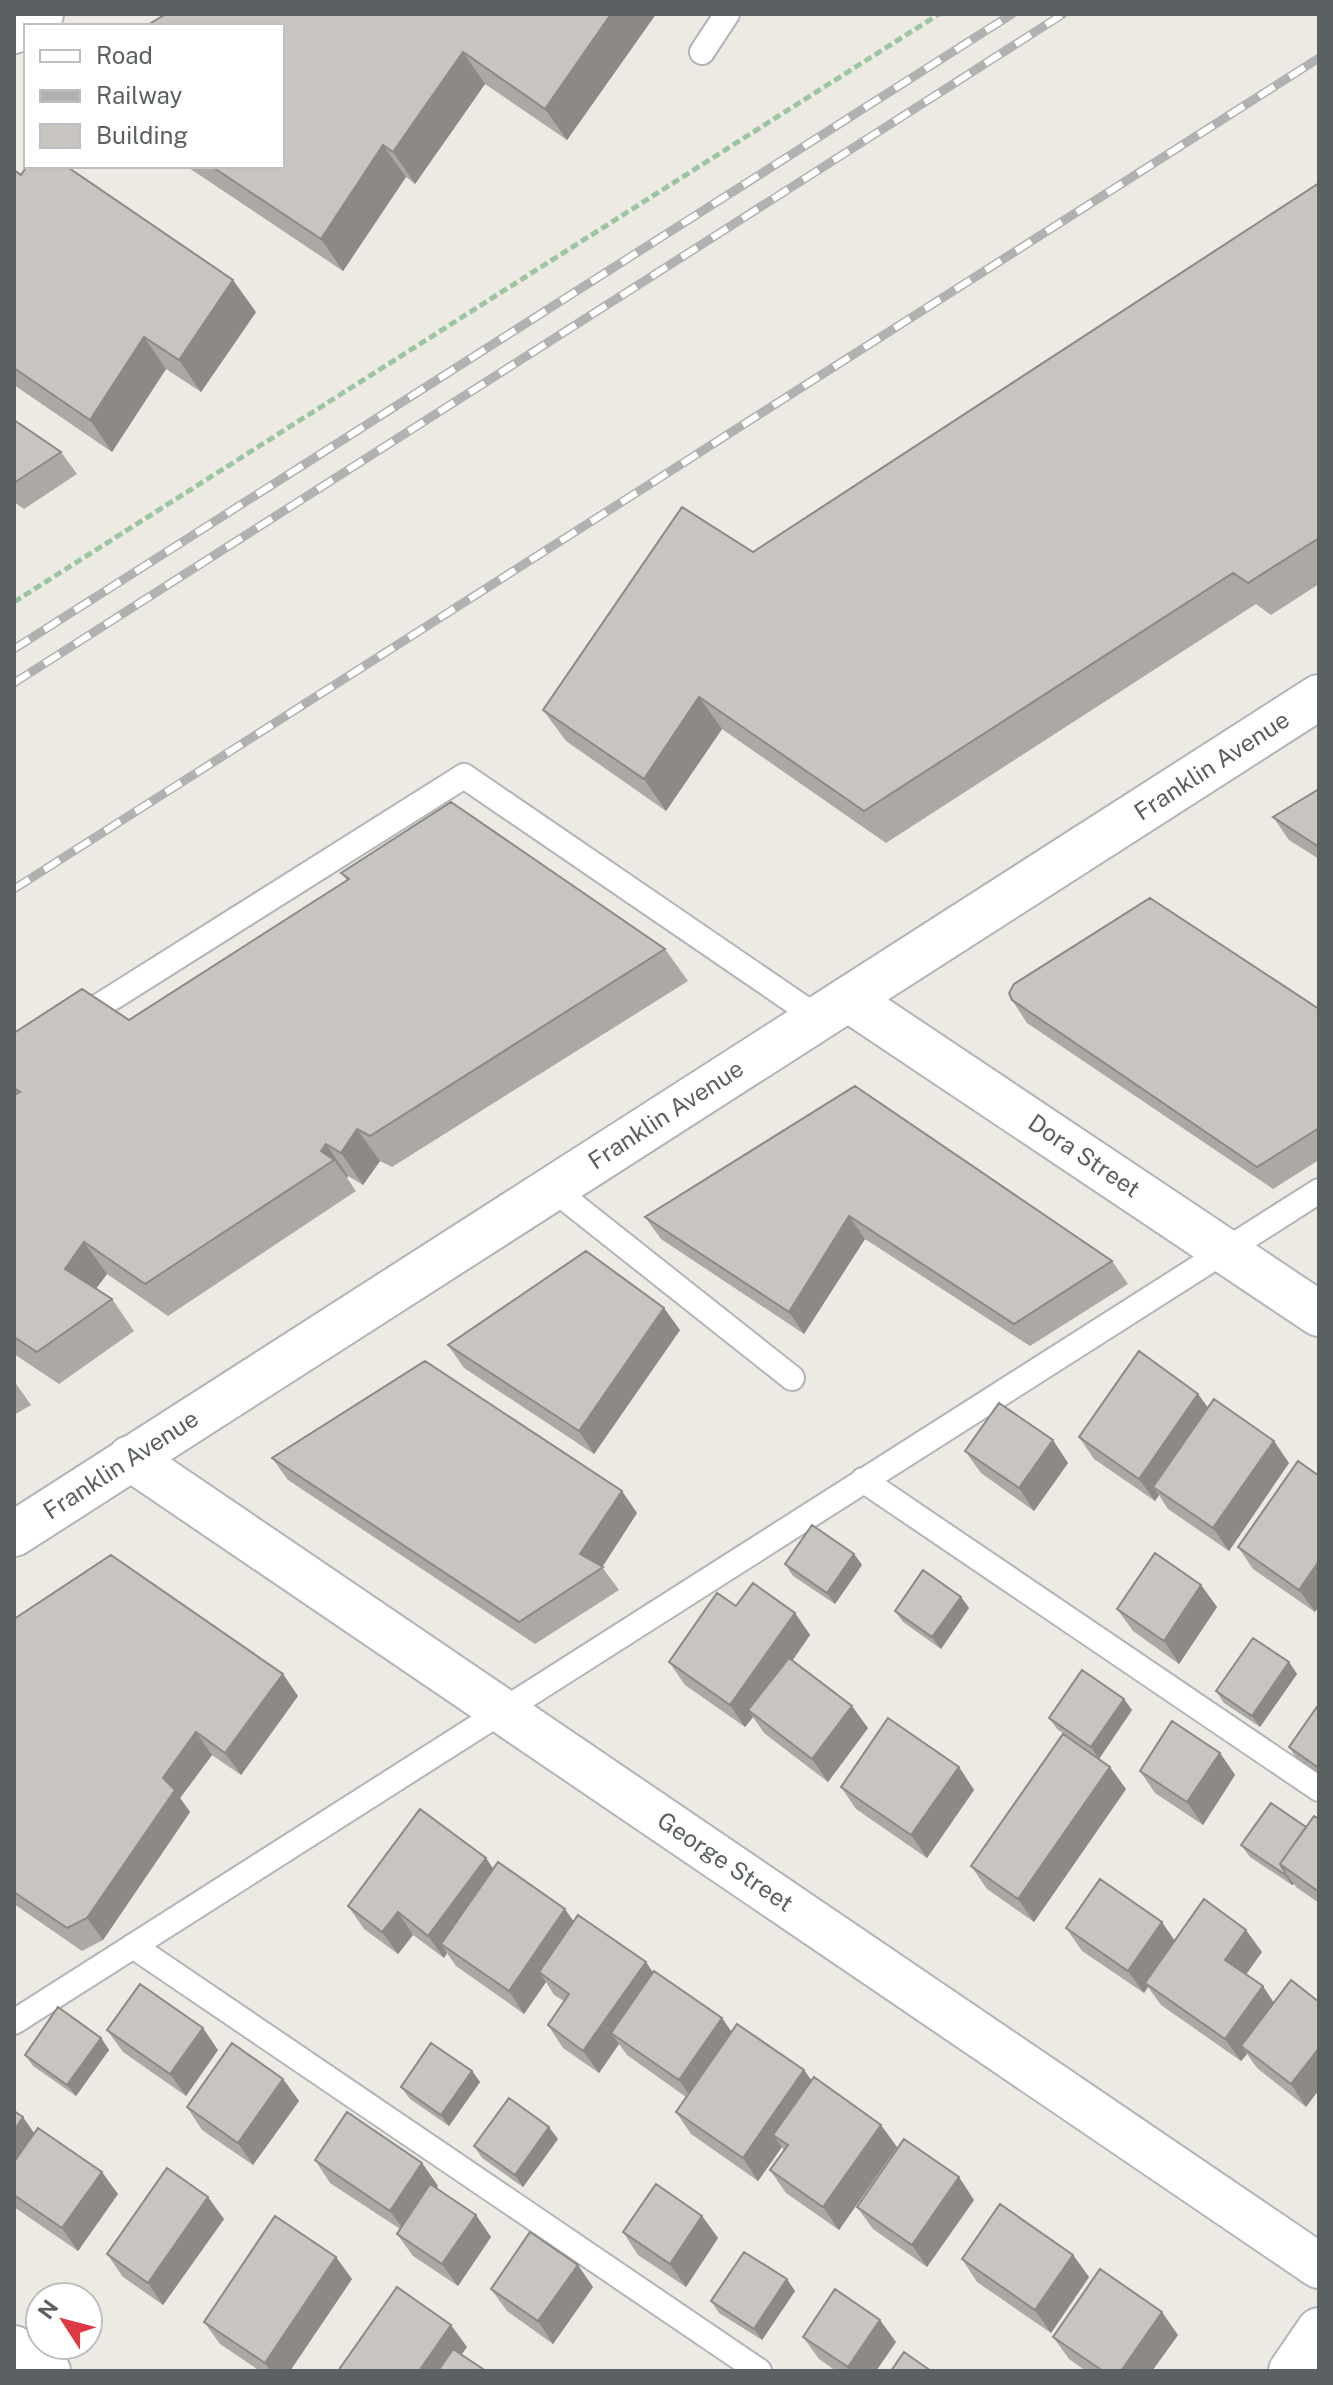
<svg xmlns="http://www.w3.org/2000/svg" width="1333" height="2385" font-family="'Public Sans',sans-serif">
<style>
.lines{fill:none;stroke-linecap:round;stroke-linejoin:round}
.lane-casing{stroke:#b1b4b8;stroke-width:28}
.street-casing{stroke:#b1b4b8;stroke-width:48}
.secondary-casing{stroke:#b0b4b7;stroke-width:48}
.path{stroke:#9cc6a1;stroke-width:5;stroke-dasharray:8 4;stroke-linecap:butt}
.lane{stroke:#fff;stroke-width:24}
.street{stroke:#fff;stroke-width:44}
.secondary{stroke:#fff;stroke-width:44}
.rail-casing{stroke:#b0b1b1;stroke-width:9}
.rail{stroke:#fff;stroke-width:6;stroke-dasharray:18;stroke-linecap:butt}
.wall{fill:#aca9a5}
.shaded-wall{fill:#8c8986}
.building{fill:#c8c4c0;stroke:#8c8986;stroke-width:2}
.labels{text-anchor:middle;stroke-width:7;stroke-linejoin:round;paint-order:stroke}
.street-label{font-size:24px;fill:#5b6063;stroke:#fff}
</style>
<rect width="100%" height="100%" fill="#ede9e3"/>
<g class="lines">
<g class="lane-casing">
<path id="lane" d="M702,52L727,14
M77,1020L464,776L818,1018
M552,1188L792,1378
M863,1480L1319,1789
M133,1946L759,2371
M14,2022L1319,1191"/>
</g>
<g class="street-casing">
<path id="street" d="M848,999L1319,1314
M130,1458L1319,2266
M14,2348L48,2371
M1291,2371L1319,2330"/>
</g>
<g class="secondary-casing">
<path id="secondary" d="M14,31L41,14
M14,1534L1319,697"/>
</g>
<path class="path" d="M14,602L939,14"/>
<use href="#lane" class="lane"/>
<use href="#street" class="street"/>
<use href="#secondary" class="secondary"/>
<g class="rail-casing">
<path id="rail" d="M14,649L1012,14
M14,683L1063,14
M14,889L1319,58"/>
</g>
<use href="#rail" class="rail"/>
</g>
<path class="wall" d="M166,14H656L567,140L485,84L415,184L406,177L343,271L186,166H282Z
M14,170L256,312L201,392L166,369L112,452L14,385Z
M1319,183V584L1271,615L1256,604L886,843L722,729L666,811L566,741L543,710L753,552Z
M14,420L61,452L77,474L24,509L14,502Z
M1319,789V859L1289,840L1273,817Z
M341,873L665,949L688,981L392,1167L380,1161L363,1185L348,1176L347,1178L356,1191L168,1316L107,1274L96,1289L112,1299L134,1331L59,1384L14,1354V1033L129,1020L347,880Z
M1012,1000L1319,1009V1160L1273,1189L1027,1023Z
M855,1086L1112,1261L1128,1284L1030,1346L865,1239L804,1334L661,1239L645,1217Z
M680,1330L594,1454L464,1368L448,1345Z
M14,1381L31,1405L14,1415Z
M1198,1394L1208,1408L1289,1463L1229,1551L1168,1509L1159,1495L1155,1501L1094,1459L1079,1437Z
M965,1451L1068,1463L1034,1511L981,1473Z
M272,1458L637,1513L602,1567L619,1590L535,1644L288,1480Z
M1298,1461L1315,1612L1253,1569L1238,1547Z
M854,1554L862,1565L835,1604L793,1576L785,1564Z
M1201,1585L1217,1607L1179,1664L1133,1631L1117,1609Z
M961,1597L969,1608L941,1649L903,1622L895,1611Z
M736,1606L795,1613L810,1635L793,1660L868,1728L828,1782L764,1733L753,1717L745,1727L685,1685L669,1662Z
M14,1619L298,1696L241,1775L212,1755L180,1798L190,1812L103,1940L82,1951L14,1904Z
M1289,1662L1297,1674L1260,1727L1224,1703L1216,1691Z
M1124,1699L1132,1710L1099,1759L1057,1729L1049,1718Z
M1319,1704V1774L1297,1759L1289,1747Z
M1220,1753L1235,1775L1203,1825L1155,1793L1140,1771Z
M959,1767L974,1790L927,1858L856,1809L841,1787Z
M1126,1789L1034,1922L987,1889L971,1866Z
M1319,1819V1903L1296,1887L1294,1884L1292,1885L1250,1857L1241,1845L1306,1827Z
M486,1858L493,1869L722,2018L731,2032L804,2070L812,2081L897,2147L839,2230L786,2193L770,2170L784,2151L782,2147L758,2181L691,2134L676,2112L686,2097L627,2055L619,2044L599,2073L563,2048L548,2025L564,2001L554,1995L546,1982L524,2014L456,1966L447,1953L444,1958L413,1935L398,1954L364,1929L348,1906Z
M1066,1928L1175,1941L1262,1952L1246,1975L1306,2107L1257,2068L1247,2054L1241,2061L1161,2005L1148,1987L1144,1993L1082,1951Z
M107,2030L218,2050L186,2096L123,2052Z
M101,2038L109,2050L76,2096L33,2066L25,2055Z
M472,2071L480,2082L449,2126L410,2099L401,2087Z
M283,2079L299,2101L253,2165L202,2130L187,2107Z
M34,2133L118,2194L78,2251L14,2207V2195Z
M558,2139L523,2187L482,2158L474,2146Z
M315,2160L422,2163L438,2186L436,2188L491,2237L458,2286L413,2256L397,2234L400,2229L330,2183Z
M974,2200L927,2267L873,2229L857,2207Z
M702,2216L718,2238L686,2287L638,2255L623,2232Z
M224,2219L163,2305L123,2277L107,2254Z
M1073,2255L1089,2277L1051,2333L977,2282L962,2259Z
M352,2279L290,2371H260L220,2344L204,2322Z
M593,2287L553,2344L507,2311L491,2289Z
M795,2291L762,2340L719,2313L711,2301Z
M1178,2335L1152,2371H1086L1069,2359L1053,2337Z
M803,2337L896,2342L876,2371H836L819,2359Z"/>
<path class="shaded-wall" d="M611,14H656L567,140L545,109Z
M463,52L485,84L415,184L393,152Z
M383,145L406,177L343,271L321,239Z
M233,280L256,312L201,392L179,360Z
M144,337L166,369L112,452L90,420Z
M699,697L722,729L666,811L644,779Z
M357,1129L380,1161L363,1185L341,1153Z
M326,1144L348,1176L347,1178L334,1160L321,1151Z
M849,1216L865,1239L804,1334L789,1312Z
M84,1242L107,1274L87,1300L65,1269Z
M664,1308L680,1330L594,1454L579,1431Z
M1198,1394L1214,1416L1153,1487L1159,1495L1155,1501L1139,1479Z
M1053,1440L1068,1463L1034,1511L1019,1488Z
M1274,1441L1289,1463L1229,1551L1213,1528Z
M622,1491L637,1513L601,1569L580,1554Z
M854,1554L862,1565L835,1604L827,1593Z
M1319,1561V1606L1315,1612L1299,1590Z
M1201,1585L1217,1607L1179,1664L1164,1641Z
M961,1597L969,1608L941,1649L932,1637Z
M795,1613L810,1635L754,1715L748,1710L753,1717L745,1727L730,1705Z
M1289,1662L1297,1674L1260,1727L1252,1716Z
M283,1674L298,1696L241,1775L225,1753Z
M1124,1699L1132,1710L1099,1759L1091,1747Z
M852,1706L868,1728L828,1782L812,1759Z
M196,1732L212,1755L180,1798L190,1812L103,1940L87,1918L163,1778Z
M1220,1753L1235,1775L1203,1825L1187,1802Z
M959,1767L974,1790L927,1858L911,1835Z
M1110,1767L1126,1789L1034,1922L1018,1899Z
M486,1858L501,1880L441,1944L447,1953L444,1958L428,1936Z
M1285,1872L1294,1884L1292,1885L1284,1874Z
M565,1909L581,1932L539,1972L546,1982L524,2014L509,1991Z
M398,1912L413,1935L398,1954L382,1932Z
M1162,1922L1177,1944L1145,1983L1148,1987L1144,1993L1128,1971Z
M1246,1930L1262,1952L1240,1982L1225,1960Z
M646,1962L661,1984L611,2033L619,2044L599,2073L583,2051Z
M1263,1986L1278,2009L1241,2046L1247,2054L1241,2061L1225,2039Z
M722,2018L738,2041L695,2103L679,2080Z
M203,2028L218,2050L186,2096L170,2074Z
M101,2038L109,2050L76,2096L67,2085Z
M1319,2048V2090L1306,2107L1291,2084Z
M804,2070L820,2093L773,2135L782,2147L758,2181L743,2158Z
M472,2071L480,2082L449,2126L441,2115Z
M283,2079L299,2101L253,2165L238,2143Z
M23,2117L39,2140L14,2177V2131Z
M881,2125L897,2147L839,2230L823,2207Z
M549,2127L558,2139L523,2187L515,2175Z
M422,2163L438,2186L406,2233L390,2211Z
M102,2172L118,2194L78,2251L62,2228Z
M959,2177L974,2200L927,2267L912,2245Z
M208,2197L224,2219L163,2305L148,2283Z
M476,2215L491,2237L458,2286L442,2264Z
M702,2216L718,2238L686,2287L670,2264Z
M1073,2255L1089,2277L1051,2333L1035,2310Z
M336,2257L352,2279L290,2371H271L265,2363Z
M578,2265L593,2287L553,2344L538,2321Z
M787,2279L795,2291L762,2340L754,2329Z
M1162,2312L1178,2335L1152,2371H1121Z
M880,2320L896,2342L876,2371H850L848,2367Z
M451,2325L467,2347L450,2371H419Z"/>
<path class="building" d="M166,14H611L545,109L463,52L393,152L383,145L321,239L211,166H282V26H146Z
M27,166H66L233,280L179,360L144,337L90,420L14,368V170L21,175Z
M1319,183V538L1248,583L1233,573L864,811L699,697L644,779L543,710L682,507L753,552Z
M14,420L61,452L14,483Z
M1319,789V847L1273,817Z
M451,802L665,949L370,1136L357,1129L341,1153L326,1144L321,1151L334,1160L145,1284L84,1242L65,1269L112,1299L37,1352L14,1337V1095L20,1092L14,1088V1033L82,989L129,1020L349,879L341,873Z
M1150,898L1319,1009V1128L1257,1167L1012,1000L1009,993L1014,984Z
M855,1086L1112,1261L1014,1324L849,1216L789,1312L645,1217Z
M586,1251L664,1308L579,1431L448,1345Z
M1139,1351L1198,1394L1139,1479L1079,1437Z
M425,1361L622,1491L580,1554L603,1567L519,1622L272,1458Z
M1214,1399L1274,1441L1213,1528L1153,1487Z
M999,1403L1053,1440L1019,1488L965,1451Z
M1298,1461L1319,1476V1561L1299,1590L1238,1547Z
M812,1525L854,1554L827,1593L785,1564Z
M1155,1553L1201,1585L1164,1641L1117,1609Z
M111,1555L283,1674L225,1753L196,1732L163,1778L175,1790L87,1918L67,1928L14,1892V1619Z
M923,1570L961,1597L932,1637L895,1611Z
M753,1583L795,1613L730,1705L669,1662L717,1593L736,1606Z
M1253,1638L1289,1662L1252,1716L1216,1691Z
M789,1658L852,1706L812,1759L748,1710Z
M1082,1670L1124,1699L1091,1747L1049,1718Z
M1319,1704V1768L1289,1747Z
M888,1718L959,1767L911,1835L841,1787Z
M1172,1721L1220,1753L1187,1802L1140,1771Z
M1063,1734L1110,1767L1018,1899L971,1866Z
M1271,1803L1306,1827L1280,1864L1285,1872L1284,1874L1241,1845Z
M420,1809L486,1858L428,1936L398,1912L382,1932L348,1906Z
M1314,1816L1319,1819V1892L1280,1864Z
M498,1862L565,1909L509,1991L441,1944Z
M1100,1879L1162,1922L1128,1971L1066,1928Z
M1204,1899L1246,1930L1225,1960L1263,1986L1225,2039L1145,1983Z
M578,1915L646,1962L583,2051L548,2025L569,1994L539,1972Z
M654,1971L722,2018L679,2080L611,2033Z
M1291,1980L1319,2002V2048L1291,2084L1241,2046Z
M140,1984L203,2028L170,2074L107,2030Z
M58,2007L101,2038L67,2085L25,2055Z
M737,2024L804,2070L743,2158L676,2112Z
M232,2043L283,2079L238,2143L187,2107Z
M431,2043L472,2071L441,2115L401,2087Z
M814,2077L881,2125L823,2207L770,2170L788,2145L773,2135Z
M509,2098L549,2127L515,2175L474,2146Z
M14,2111L23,2117L14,2131Z
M347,2112L422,2163L390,2211L315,2160Z
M38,2128L102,2172L62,2228L14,2195V2162Z
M904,2139L959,2177L912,2245L857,2207Z
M167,2168L208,2197L148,2283L107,2254Z
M430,2184L476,2215L442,2264L397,2234Z
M656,2184L702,2216L670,2264L623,2232Z
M1000,2204L1073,2255L1035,2310L962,2259Z
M275,2216L336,2257L265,2363L204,2322Z
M530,2232L578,2265L538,2321L491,2289Z
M744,2252L787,2279L754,2329L711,2301Z
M1100,2269L1162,2312L1121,2371H1103L1053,2337Z
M397,2287L451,2325L419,2371H338Z
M835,2289L880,2320L848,2367L803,2337Z
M453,2349L486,2371H438Z
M904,2352L931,2371H891Z"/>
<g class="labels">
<g class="street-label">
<text transform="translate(1212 766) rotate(-33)" y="8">Franklin Avenue</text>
<text transform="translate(666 1115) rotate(-33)" y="8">Franklin Avenue</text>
<text transform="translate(1084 1156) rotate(34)" y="8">Dora Street</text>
<text transform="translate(121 1465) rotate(-33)" y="8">Franklin Avenue</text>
<text transform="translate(725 1862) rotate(34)" y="8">George Street</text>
</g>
</g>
<rect width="1333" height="2385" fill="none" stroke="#5b6063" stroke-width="32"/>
<rect x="24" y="24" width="260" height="144" fill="#ffffff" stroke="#bdbfc1" stroke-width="2"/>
<rect x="40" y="50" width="40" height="12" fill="#ffffff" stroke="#bdbfc1" stroke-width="2"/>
<text x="96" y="64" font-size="24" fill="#5b6063">Road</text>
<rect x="40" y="90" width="40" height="12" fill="#b0b1b1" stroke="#bdbfc1" stroke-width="2"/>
<text x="96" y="104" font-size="24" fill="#5b6063">Railway</text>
<rect x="40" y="124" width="40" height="24" fill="#c8c4c0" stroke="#bdbfc1" stroke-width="2"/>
<text x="96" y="144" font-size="24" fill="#5b6063">Building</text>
<g transform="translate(64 2321) rotate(306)"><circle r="38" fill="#ffffff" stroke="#bdbfc1" stroke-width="2"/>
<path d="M0-6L14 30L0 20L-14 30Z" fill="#dd3945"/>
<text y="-12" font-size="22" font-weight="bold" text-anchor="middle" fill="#5b6063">N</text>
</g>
</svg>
